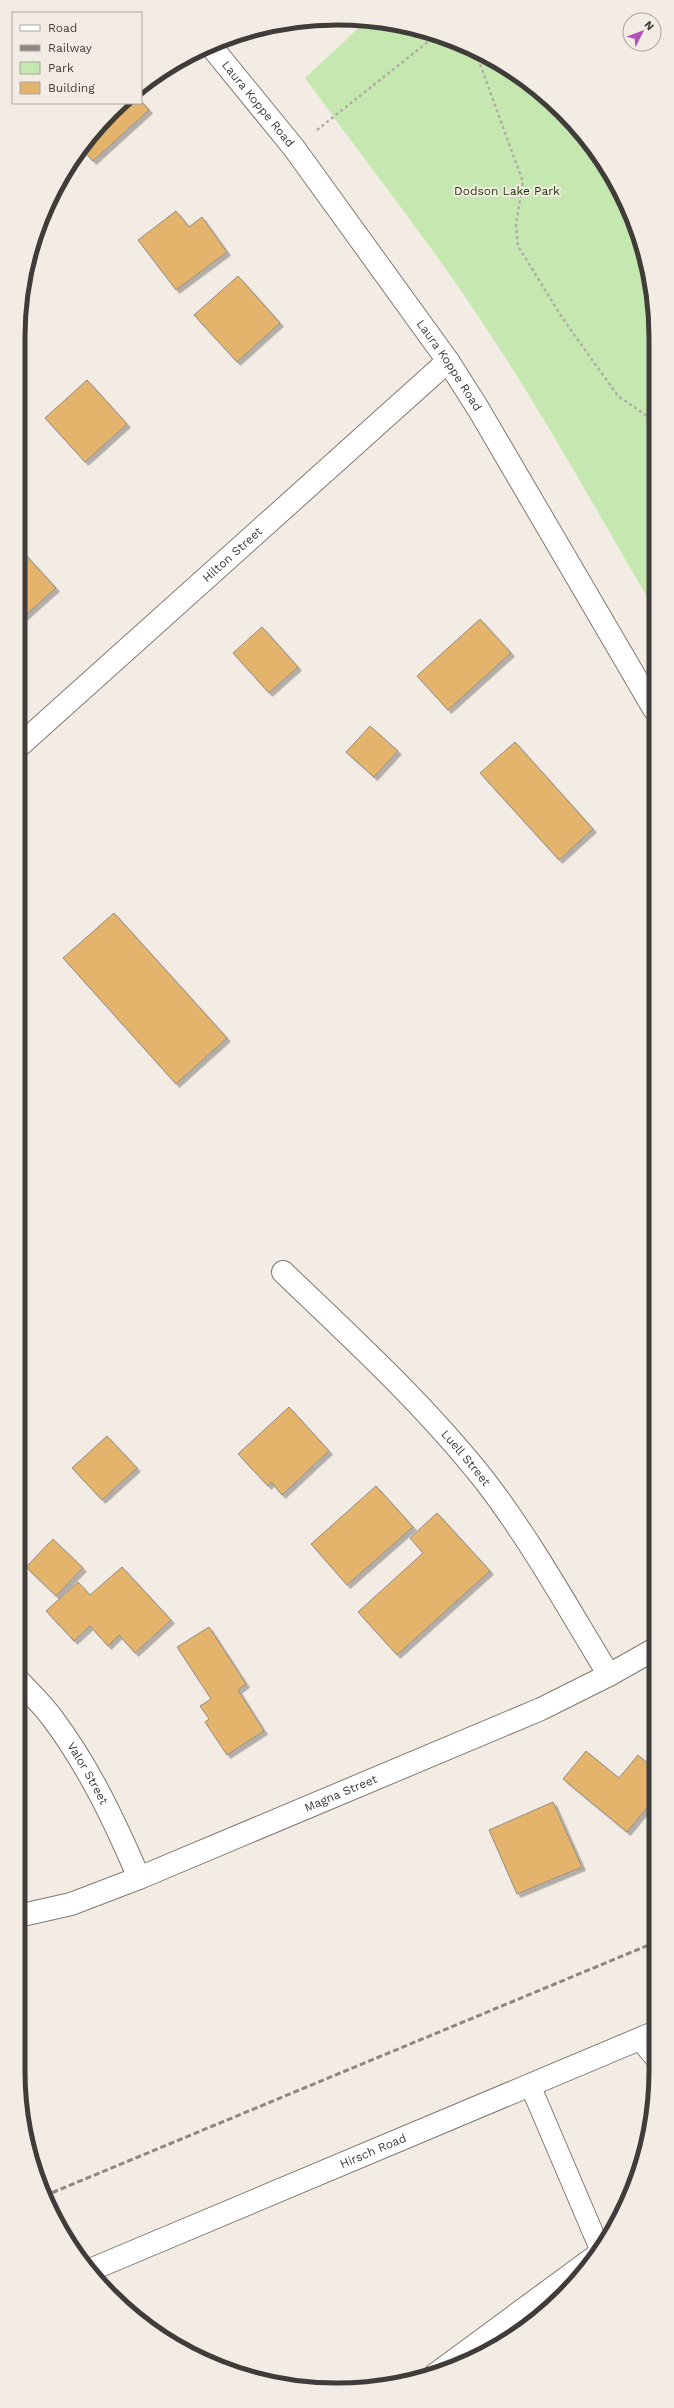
<svg xmlns="http://www.w3.org/2000/svg" width="674" height="2408" font-family="'Work Sans',sans-serif">
<style>
.green{fill:#c5e8b0}
.building{fill:#e4b36c;stroke:#918c84;filter:url(#shadow)}
.lines{fill:none;stroke-linecap:round;stroke-linejoin:round}
.lane-casing{stroke:#807972;stroke-width:22}
.street-casing{stroke:#807972;stroke-width:24}
.secondary-casing{stroke:#807972;stroke-width:24}
.path{stroke:#b2aca6;stroke-width:2.5;stroke-dasharray:3 3;stroke-linecap:butt}
.lane{stroke:#fff;stroke-width:20}
.street{stroke:#fff;stroke-width:22}
.secondary{stroke:#fff;stroke-width:22}
.rail{stroke:#8d8883;stroke-width:3;stroke-dasharray:6 3;stroke-linecap:butt}
.labels{text-anchor:middle;stroke-width:4;stroke-linejoin:round;paint-order:stroke}
.street-label{font-size:12px;fill:#3f3c39;stroke:#f3ece4}
.park-label{font-size:12px;fill:#1d3805;stroke:#f3ece4}
.rim{fill:none;stroke:#3f3c39;stroke-width:5}
</style>
<defs>
<filter id="shadow"><feDropShadow dx="3.5" dy="3.5" stdDeviation="0" flood-color="#0004"/></filter>
</defs>
<rect width="100%" height="100%" fill="#f3ece4"/>
<path class="green" d="M366,21L399,24L496,61L577,126L632,215L653,296L654,609C600,517 549,423 490,334C433,246 367,164 305,78Z"/>
<path class="building" d="M141,101L149,110L93,161L81,148L111,112L122,103H141Z
M176,211L189,227L202,217L227,252L176,290L138,240Z
M238,276L280,323L237,362L194,315Z
M87,380L127,424L85,462L45,418Z
M22,551L56,588L18,622V555Z
M480,619L511,653L448,710L417,676Z
M262,627L298,667L269,693L233,653Z
M370,726L398,751L374,777L346,752Z
M515,742L593,829L559,860L480,773Z
M114,913L227,1038L176,1084L63,958Z
M289,1407L329,1451L282,1495L271,1482L268,1486L238,1454Z
M107,1436L137,1468L102,1500L72,1468Z
M376,1486L413,1527L347,1585L311,1544Z
M437,1513L490,1571L397,1655L358,1612L423,1553L410,1538Z
M53,1539L83,1568L56,1596L26,1567Z
M122,1567L171,1620L135,1653L119,1635L108,1646L90,1626L74,1641L46,1611L78,1582L90,1595Z
M209,1627L246,1684L238,1690L264,1731L227,1755L205,1722L209,1719L200,1706L211,1699L177,1647Z
M586,1751L619,1778L638,1755L656,1770V1797L627,1832L563,1779Z
M553,1802L582,1867L517,1894L489,1830Z"/>
<g class="lines">
<g class="lane-casing">
<path id="lane" d="M639,2039L656,2059
M530,2085L600,2249
M434,2374L597,2254"/>
</g>
<g class="street-casing">
<g id="street">
<path id="s1" d="M18,747L448,361"/>
<path id="s2" d="M283,1272C353,1339 425,1405 485,1481C532,1542 569,1610 609,1675"/>
<path id="s3" d="M18,1680C30,1693 43,1705 53,1719C89,1767 115,1822 139,1878"/>
<path id="s4" d="M18,1916L71,1904L139,1878L541,1709L609,1675L655,1649"/>
</g>
</g>
<g class="secondary-casing">
<g id="secondary">
<path id="s5" d="M210,45L294,148L448,361L479,410L654,709"/>
<path id="s6" d="M90,2270L656,2032"/>
</g>
</g>
<path class="path" d="M476,53L523,182L516,224L518,246L563,319L618,396L653,420
M317,130L434,37"/>
<use href="#lane" class="lane"/>
<use href="#street" class="street"/>
<use href="#secondary" class="secondary"/>
<path class="rail" d="M44,2196L656,1942"/>
</g>
<g class="labels">
<g class="street-label">
<text dy="4" stroke="none"><textPath href="#s5" startOffset="76">Laura Koppe Road</textPath></text>
<text dy="4" stroke="none"><textPath href="#s5" startOffset="400">Laura Koppe Road</textPath></text>
<text dy="4" stroke="none"><textPath href="#s1" startOffset="288">Hilton Street</textPath></text>
<text dy="4" stroke="none"><textPath href="#s2" startOffset="261">Luell Street</textPath></text>
<text dy="4" stroke="none"><textPath href="#s3" startOffset="117">Valor Street</textPath></text>
<text dy="4" stroke="none"><textPath href="#s4" startOffset="346">Magna Street</textPath></text>
<text dy="4" stroke="none"><textPath href="#s6" startOffset="307">Hirsch Road</textPath></text>
</g>
<g class="park-label">
<text x="507" y="195">Dodson Lake Park</text>
</g>
</g>
<path d="M0 0H674V2408H0ZM337 25H337A312 312 0 0 1 649 337V2071A312 312 0 0 1 337 2383H337A312 312 0 0 1 25 2071V337A312 312 0 0 1 337 25Z" fill="#f3ece4" fill-rule="evenodd"/>
<path class="rim" d="M337 25H337A312 312 0 0 1 649 337V2071A312 312 0 0 1 337 2383H337A312 312 0 0 1 25 2071V337A312 312 0 0 1 337 25Z"/>
<rect x="12" y="12" width="130" height="92" fill="#f3ece4" stroke="#aba6a0"/>
<rect x="20" y="25" width="20" height="6" fill="#ffffff" stroke="#aba6a0"/>
<text x="48" y="32" font-size="12" fill="#3f3c39">Road</text>
<rect x="20" y="45" width="20" height="6" fill="#8d8883" stroke="#aba6a0"/>
<text x="48" y="52" font-size="12" fill="#3f3c39">Railway</text>
<rect x="20" y="62" width="20" height="12" fill="#c5e8b0" stroke="#aba6a0"/>
<text x="48" y="72" font-size="12" fill="#3f3c39">Park</text>
<rect x="20" y="82" width="20" height="12" fill="#e4b36c" stroke="#aba6a0"/>
<text x="48" y="92" font-size="12" fill="#3f3c39">Building</text>
<g transform="translate(642 32) rotate(48)"><circle r="19" fill="#f3ece4" stroke="#aba6a0"/>
<path d="M0-3L7 15L0 10L-7 15Z" fill="#b251b8"/>
<text y="-6" font-size="11" font-weight="bold" text-anchor="middle" fill="#3f3c39">N</text>
</g>
</svg>
